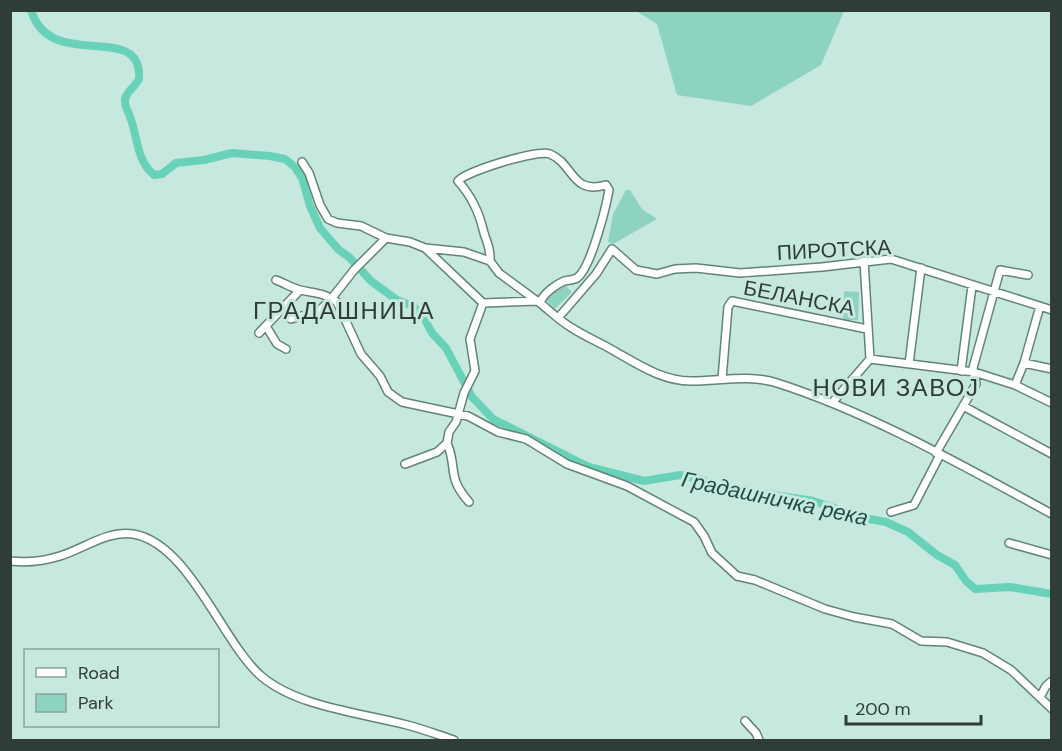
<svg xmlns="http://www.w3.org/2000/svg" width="1062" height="751" font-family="'DM Sans',sans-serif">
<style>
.green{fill:#8dd3c0}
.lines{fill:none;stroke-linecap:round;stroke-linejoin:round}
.river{stroke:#68d2b8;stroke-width:8}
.minor-casing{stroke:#64837a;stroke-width:10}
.minor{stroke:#fff;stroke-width:7}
.labels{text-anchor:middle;stroke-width:6;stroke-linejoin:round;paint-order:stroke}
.street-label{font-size:21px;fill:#2f3c38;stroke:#c6e8de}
.water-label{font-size:22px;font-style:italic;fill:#1f4d42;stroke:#c6e8de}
.quarter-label{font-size:24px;letter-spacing:1.5px;fill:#2f3c38;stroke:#c6e8de}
</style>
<rect width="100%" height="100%" fill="#c6e8de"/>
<path class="green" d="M636,11H844L821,65L751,106L677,95L657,24Z
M626,190H630L642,209L657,219L613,244L608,242L613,214Z
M562,282L572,292L555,309L545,299Z
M844,291L859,292L858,320H843Z"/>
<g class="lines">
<path class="river" d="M31,10C50,74 143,19 139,79C135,87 127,91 125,99C124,107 128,110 130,117C138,137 136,160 154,175L162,174L176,163L204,160L232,153L270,156L285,159L295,167L302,178L310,206L320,228L330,240L339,250L349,257L371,281L397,300L413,306L423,316L432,333L446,348L472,397L493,419L589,467L644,481L680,475L703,480L711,485L813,501L864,518L886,522L908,532L937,555L955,565L966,581L975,589L1010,587L1052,594"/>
<g class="minor-casing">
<path id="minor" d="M302,162L309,173L320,205L328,219L337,223L361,226L386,238L410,242L425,248L483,303L538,301
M425,248L464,252L490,261
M276,280C284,283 292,288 300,290C313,293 326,293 337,302L361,354L380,376L388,392L402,402L468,416L498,432L526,439L567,464L627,486L694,522L704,536L712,553L737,576L755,580L825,609L854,617L892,624L921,641L947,642L983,653L1011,670L1052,709
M537,301L499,273L490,261C491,249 487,243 484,233C479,212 472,197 458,181C467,171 538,149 550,154C574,164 571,195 606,185L609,190C606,207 591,268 577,278C574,280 568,280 564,281C555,285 543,294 540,303
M540,303C550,311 560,321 572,328C586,337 601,343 616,352C639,365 663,381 691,381C720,381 749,374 777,383C871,413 965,467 1052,514
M558,318L596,274L612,249L636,270L657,274L675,269L696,268L740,273L822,267L891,259L1052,310
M291,319L319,311L332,298L354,270L386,238
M266,326L277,344L286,349
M259,333L300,290
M870,359L974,372L1015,385L1052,403
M1024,363L1052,369
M909,364L921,268
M961,371L972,286
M722,379L728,307L732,301L867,329
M1015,385L1024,363L1040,306
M832,403L870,359L864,261
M963,406L1052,454
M447,443C458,469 446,476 469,502
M936,453L976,384L973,368L1000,270L1028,275
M405,464L437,452L447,443L449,432L456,422L464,393L475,371L470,339L483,303
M891,512L914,505L940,455
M1009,543L1052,555
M10,561C27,563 44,561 60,556C83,549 108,530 133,534C189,543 222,642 261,676C297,707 362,713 407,725C423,729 438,735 454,740
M1040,697L1046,686L1052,681
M745,721L756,733L759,740"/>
</g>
<use href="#minor" class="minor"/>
</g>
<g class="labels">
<g class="street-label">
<text transform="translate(834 250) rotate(-3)" y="7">ПИРОТСКА</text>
<text transform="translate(799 298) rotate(11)" y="7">БЕЛАНСКА</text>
</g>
<g class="water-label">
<text transform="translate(775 498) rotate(12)" y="8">Градашничка река</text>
</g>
<g class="quarter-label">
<text x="344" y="319">ГРАДАШНИЦА</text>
<text x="896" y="396">НОВИ ЗАВОЈ</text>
</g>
</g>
<rect width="1062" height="751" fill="none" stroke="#2f3c38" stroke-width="24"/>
<rect x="24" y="649" width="195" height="78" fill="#c6e8de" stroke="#8aa39c" stroke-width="1.5"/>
<rect x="36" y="668" width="30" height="9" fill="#ffffff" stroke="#8aa39c" stroke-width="1.5"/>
<text x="78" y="679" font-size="18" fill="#2f3c38">Road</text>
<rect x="36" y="694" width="30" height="18" fill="#8dd3c0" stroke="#8aa39c" stroke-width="1.5"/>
<text x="78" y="709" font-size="18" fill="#2f3c38">Park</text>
<path d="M846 715v9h135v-9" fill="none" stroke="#2f3c38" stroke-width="3"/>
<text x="855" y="715" font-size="18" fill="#2f3c38" stroke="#c6e8de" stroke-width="4.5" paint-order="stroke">200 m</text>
</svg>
